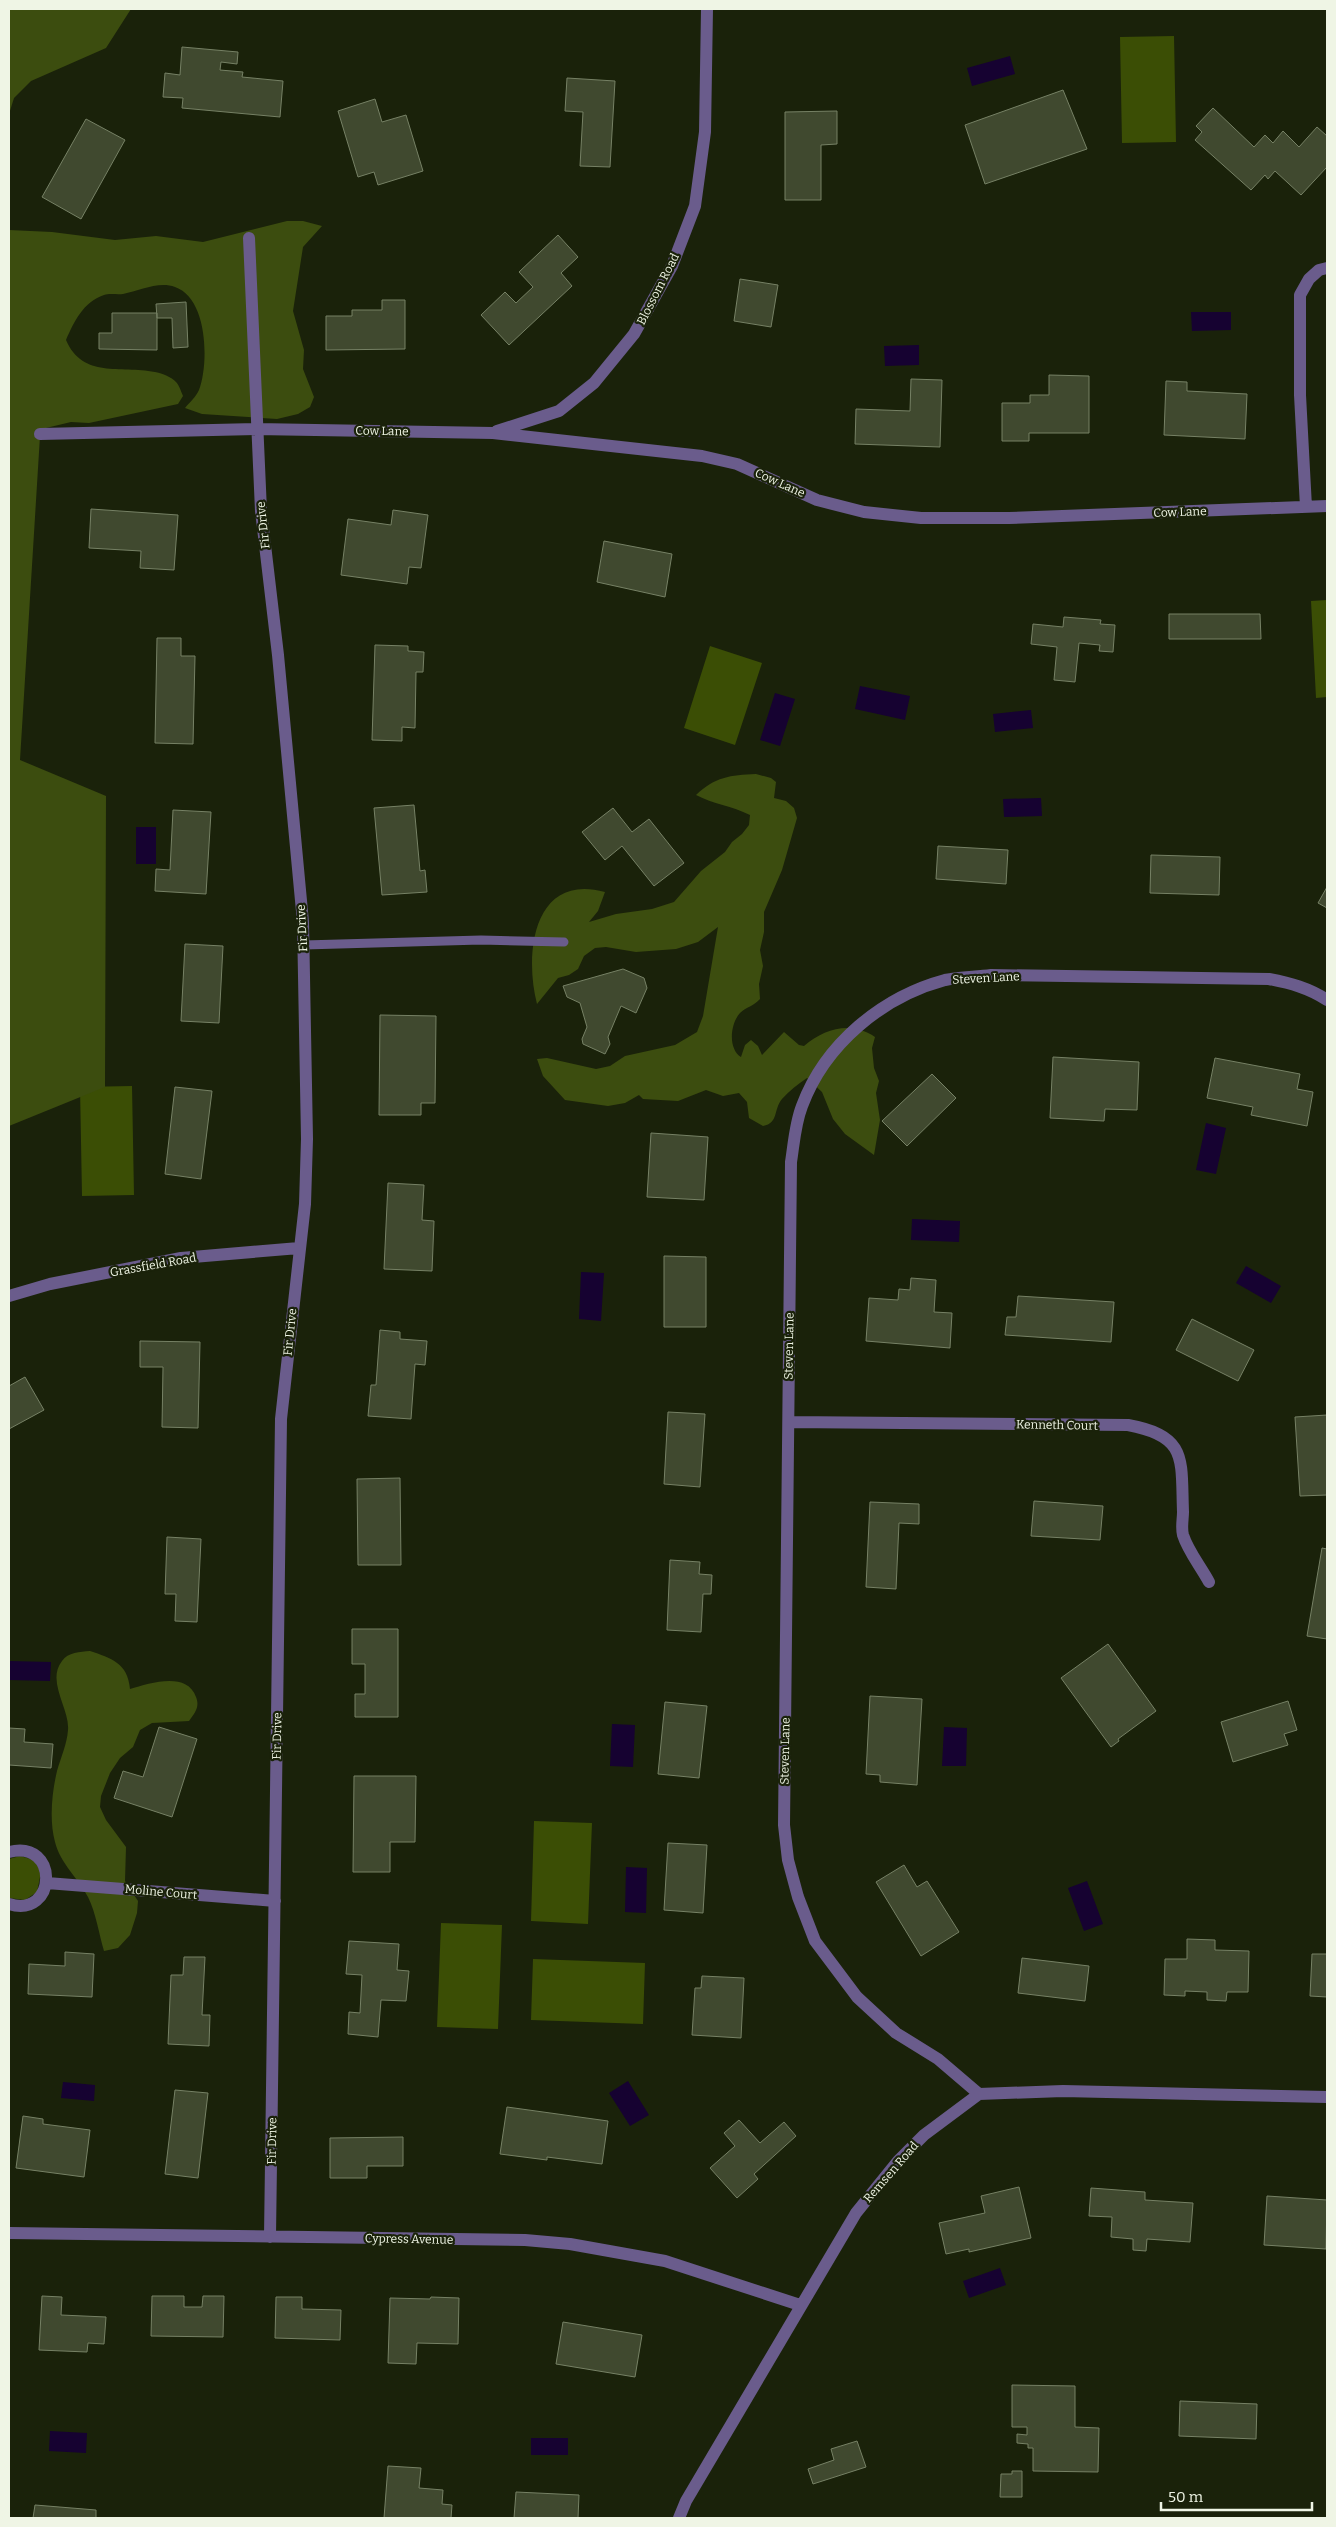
<svg xmlns="http://www.w3.org/2000/svg" width="1336" height="2527" font-family="Bitter,serif">
<style>
.green{fill:#3b4e05}
.forest{fill:#3c4d0f}
.water{fill:#160231}
.building{fill:#40492f;stroke:#768165}
.lines{fill:none;stroke-linecap:round;stroke-linejoin:round}
.lane{stroke:#6a5c8c;stroke-width:9}
.street{stroke:#6a5c8c;stroke-width:12}
.labels{text-anchor:middle;stroke-width:4.5;stroke-linejoin:round;paint-order:stroke}
.street-label{font-size:12px;fill:#eff5e5;stroke:#1a220a}
</style>
<rect width="100%" height="100%" fill="#1a220a"/>
<path class="green" d="M1174,36L1176,142L1122,143L1120,37Z
M1327,600V697L1316,698L1311,601Z
M710,646L762,663L735,745L684,728Z
M132,1086L134,1195L82,1196L80,1087Z
M534,1821L592,1823L588,1924L531,1921Z
M20,1856L34,1860L41,1872L37,1892L25,1900L9,1898V1859Z
M441,1923L502,1925L498,2029L437,2027Z
M533,1959L645,1963L643,2024L531,2020Z"/>
<path class="forest" d="M9,9H131L106,48L31,81L14,98L9,114Z
M287,221H303L322,226L303,247L293,311L304,350L303,369L314,397L310,407L298,414L277,419L202,414L185,408C189,403 196,397 199,390C209,364 208,298 175,287C158,281 140,291 123,294C117,295 110,293 104,295C83,302 74,322 66,340C83,379 120,365 155,372C161,373 172,377 176,382C179,385 181,391 183,396L178,404L89,423L71,422L46,428L40,436L20,760L106,796L105,1087L9,1126V230L52,232L115,240L156,236L203,242Z
M756,774L771,778L776,782L774,798L786,801L794,808L797,818L782,870L764,912V932L760,950L763,966L759,984L760,999C754,1006 746,1007 740,1013C730,1024 728,1049 741,1057L745,1045L751,1040L758,1046L762,1055L784,1032L799,1045L804,1046C825,1028 852,1021 875,1037L872,1048L874,1068L879,1081L876,1093L880,1120L874,1155L845,1134L833,1119L822,1092L807,1078C798,1084 789,1091 782,1099C773,1110 779,1123 763,1126L749,1118L747,1102L739,1093L723,1096L706,1090L678,1101L643,1099L639,1095L625,1103L608,1106L565,1100L543,1076L537,1059L547,1058L596,1069L610,1066L625,1056L675,1045L697,1032L703,1016L718,927L698,942L676,949L636,952L606,947L595,948L584,956L578,969L569,975L558,978L537,1004C524,954 533,872 605,892L598,911L589,922L616,914L652,909L674,902L701,871L725,852L732,842L742,834L749,825L750,815C732,806 713,804 696,795C715,777 730,775 756,774Z
M90,1651C111,1658 128,1663 130,1689C150,1683 187,1671 196,1697C200,1707 195,1713 189,1721L152,1723L140,1730L133,1747L120,1758L110,1773L101,1796L100,1807L106,1820L126,1847L125,1881L138,1901L137,1913L130,1935L118,1948L104,1951C99,1934 96,1913 88,1897C78,1878 60,1863 55,1842C49,1820 52,1792 57,1771C61,1757 67,1744 68,1730C70,1709 46,1681 62,1661C68,1652 80,1652 90,1651Z"/>
<path class="water" d="M1010,56L1015,74L972,86L967,68Z
M1191,312H1231V330L1192,331Z
M919,345V365L885,366L884,346Z
M860,686L910,696L905,720L855,709Z
M775,693L795,699L780,746L760,740Z
M1031,710L1033,728L995,732L993,714Z
M1041,798L1042,816L1004,817L1003,799Z
M136,827H156V864H136Z
M1206,1123L1226,1128L1216,1174L1196,1170Z
M912,1219L960,1221L959,1242L911,1240Z
M1246,1266L1281,1286L1271,1303L1236,1283Z
M581,1272L604,1273L601,1321L579,1319Z
M9,1661L51,1662L50,1681L9,1680Z
M612,1724L635,1725L633,1767L610,1766Z
M944,1727L967,1728L966,1766H942Z
M626,1867L647,1868L646,1913L625,1912Z
M1087,1881L1103,1924L1084,1931L1068,1888Z
M628,2081L649,2115L630,2126L609,2093Z
M63,2082L95,2085L94,2101L61,2098Z
M1000,2268L1006,2285L969,2298L963,2281Z
M50,2431L87,2433L86,2453L49,2451Z
M531,2438H568V2455H531Z"/>
<path class="building" d="M182,47L238,52L237,64L221,62L220,70L243,72L242,77L283,81L280,117L182,108L183,98L163,97L165,73L180,75Z
M567,78L615,81L610,167L580,166L583,112L565,111Z
M1063,90L1087,149L985,184L965,125Z
M375,99L382,122L406,115L423,171L378,185L374,172L358,177L338,111Z
M1213,108L1254,147L1265,135L1273,143L1283,131L1299,147L1317,127L1327,136V167L1301,195L1275,171L1268,179L1265,175L1251,190L1195,140L1202,132L1196,126Z
M837,111V144L821,145V200H785V112Z
M86,119L125,140L81,219L42,197Z
M558,235L578,257L561,273L572,286L509,345L481,315L505,292L516,303L533,287L519,272Z
M740,279L778,285L771,327L734,321Z
M382,300H405V349L326,350V316H352V310H382Z
M186,302L188,347L173,348L172,318H157L156,304Z
M112,313H157V350L99,349V333H112Z
M1049,375L1089,376V433H1029V441H1002V403H1030V395H1049Z
M911,379L942,380L940,447L855,444L856,409L910,411Z
M1166,381L1187,382V391L1247,394L1245,439L1164,435Z
M91,509L178,515L174,570L140,568L141,551L89,548Z
M393,510L428,515L421,568L409,567L407,584L341,575L348,519L391,525Z
M604,541L672,554L665,597L597,582Z
M1169,614H1260L1261,639H1169Z
M1064,617L1101,620L1100,624L1115,625L1113,652L1099,651L1100,645L1079,643L1075,682L1054,680L1057,647L1031,644L1033,624L1063,627Z
M157,638H181V656H195L193,744L155,743Z
M375,645L408,646V651L424,652L423,672H416L415,728L402,727V741L372,740Z
M414,805L420,871L425,870L427,892L382,895L374,808Z
M613,808L632,832L649,819L684,863L654,886L622,846L605,860L582,832Z
M173,810L211,812L206,894L155,891L156,869L170,870Z
M938,846L1008,850L1006,884L936,879Z
M1151,855L1220,857L1219,895L1150,893Z
M1327,887V908L1318,903Z
M185,944L223,946L219,1023L181,1021Z
M623,969L644,978L647,988L636,1013L621,1006L608,1037L610,1044L605,1054L583,1044L582,1039L587,1027L580,1003L567,997L563,986Z
M380,1015L436,1016L435,1103H421V1115H379Z
M1053,1057L1139,1062L1137,1110L1105,1109L1104,1121L1050,1118Z
M1215,1058L1300,1074L1297,1089L1313,1092L1307,1126L1251,1115L1253,1107L1207,1098Z
M932,1074L956,1098L907,1146L882,1121Z
M175,1087L212,1091L201,1179L165,1174Z
M651,1133L708,1137L704,1200L647,1197Z
M388,1183L424,1185L422,1220L434,1221L432,1271L384,1269Z
M664,1256L706,1257V1327H664Z
M911,1278L936,1280L934,1312L952,1313L950,1348L866,1341L869,1298L898,1300L899,1289L910,1290Z
M1018,1296L1114,1302L1111,1342L1005,1335L1007,1317H1016Z
M1192,1319L1254,1350L1238,1381L1176,1350Z
M380,1330L400,1332V1339L427,1341L425,1365L415,1364L411,1419L368,1416L371,1385H376Z
M140,1341L200,1342L198,1428L162,1427L163,1367H140Z
M25,1377L44,1410L9,1429V1386Z
M668,1412L705,1414L700,1487L664,1484Z
M1327,1415V1495L1300,1496L1295,1417Z
M400,1478L401,1565H358L357,1479Z
M1034,1501L1103,1506L1100,1540L1031,1536Z
M870,1502L919,1504V1524L899,1523L896,1589L866,1587Z
M167,1537L201,1539L197,1622L175,1621L176,1594H165Z
M1322,1548L1327,1549V1639L1307,1636Z
M670,1560L700,1562L699,1574L712,1575L711,1594H703L701,1632L667,1630Z
M352,1629H398V1717H355V1694H365V1664H352Z
M1108,1644L1156,1711L1118,1739L1119,1741L1111,1747L1061,1678Z
M870,1696L922,1699L917,1785L880,1782V1775L866,1774Z
M1288,1701L1297,1730L1284,1734L1288,1745L1233,1762L1221,1722Z
M665,1702L707,1706L699,1778L658,1774Z
M159,1727L197,1739L172,1817L114,1798L123,1771L143,1777Z
M9,1728L25,1729L24,1742L53,1744L51,1768L9,1765Z
M354,1776H416L415,1842H390V1872H353Z
M668,1843L707,1845L703,1913L664,1910Z
M904,1865L917,1887L927,1881L959,1932L921,1956L876,1882Z
M1187,1939L1215,1940V1950L1249,1951L1248,1992H1227L1226,2001L1207,2000V1992L1185,1991V1996L1164,1995L1165,1959H1187Z
M349,1941L399,1944L397,1970L409,1971L406,2001L381,2000L378,2037L348,2034L349,2012L360,2013L362,1975L346,1974Z
M65,1952L94,1954L92,1997L28,1994L29,1964L65,1966Z
M1312,1954H1327V1997L1310,1996Z
M184,1957H205L202,2015H210L209,2046L168,2044L171,1975H183Z
M1022,1958L1089,1966L1085,2001L1018,1993Z
M702,1976L744,1978L741,2038L692,2035L695,1988H701Z
M175,2090L208,2093L198,2178L165,2174Z
M507,2107L608,2121L602,2164L547,2157V2160L500,2154Z
M23,2116L43,2119V2124L90,2130L84,2177L16,2168Z
M739,2120L760,2143L784,2122L796,2136L754,2174L758,2179L737,2198L710,2168L735,2146L724,2133Z
M403,2137V2166H367V2178H330V2138Z
M1019,2187L1031,2238L969,2252V2249L946,2254L939,2223L985,2213L981,2196Z
M1091,2188L1145,2192V2200L1193,2203L1190,2242L1147,2239L1146,2251L1133,2250V2239L1111,2237L1112,2217L1089,2216Z
M1267,2196L1327,2200L1326,2249L1264,2245Z
M42,2296L62,2297L61,2315L106,2317L104,2344L88,2343L87,2352L39,2350Z
M152,2296H184V2307H202L203,2296H224L223,2337L151,2336Z
M276,2297H302V2309L341,2310L340,2340L275,2338Z
M431,2297L459,2298L458,2344L417,2343L416,2364L388,2363L390,2298L430,2299Z
M563,2322L642,2335L635,2377L556,2364Z
M1012,2385L1075,2386V2427L1099,2428L1098,2472L1033,2471V2448H1028V2444L1017,2443V2434L1027,2435V2427H1012Z
M1180,2401L1257,2404L1256,2439L1179,2436Z
M857,2441L866,2467L813,2484L808,2469L834,2460L831,2449Z
M388,2466L421,2468L419,2488L443,2490L442,2504L452,2505L451,2518H384Z
M1012,2471H1022V2497H1000L1001,2474H1012Z
M516,2492L579,2495L578,2518H514Z
M35,2505L96,2510V2518H33Z"/>
<g class="lines">
<path class="lane" d="M304,945L481,940L564,942"/>
<path class="street" d="M249,238L261,511L278,655L303,922L307,1139L305,1204L281,1419L270,2237
M497,431L559,411L594,383L634,334L672,266L695,206L705,132L707,9
M40,434L256,429L493,433L702,456L737,464L817,500L864,512L921,518H1009L1327,506
M1306,507L1300,395V295L1309,279L1319,270L1327,268
M9,1296L50,1284L181,1258L299,1248
M789,1422L1128,1425C1188,1436 1181,1459 1183,1512C1183,1519 1181,1528 1183,1535C1188,1551 1201,1567 1209,1582
M9,1852C60,1839 57,1919 9,1904
M47,1883L275,1901
M979,2094L938,2059L896,2033L857,1997L815,1941L798,1897L788,1860L784,1825L791,1162C794,1143 795,1124 802,1106C825,1044 882,997 945,980C960,977 976,977 991,975L1269,979C1290,983 1309,988 1327,1000
M9,2233L525,2240L570,2244L665,2261L800,2305
M679,2518L686,2501L856,2213L898,2161L924,2135L979,2094L1063,2091L1327,2097"/>
</g>
<g class="labels">
<g class="street-label">
<text transform="translate(658 289) rotate(-63)" y="4">Blossom Road</text>
<text transform="translate(382 431) rotate(1)" y="4">Cow Lane</text>
<text transform="translate(780 483) rotate(24)" y="4">Cow Lane</text>
<text transform="translate(1180 512) rotate(-2)" y="4">Cow Lane</text>
<text transform="translate(263 525) rotate(-96)" y="4">Fir Drive</text>
<text transform="translate(302 928) rotate(-93)" y="4">Fir Drive</text>
<text transform="translate(986 978) rotate(-3)" y="4">Steven Lane</text>
<text transform="translate(153 1265) rotate(-10)" y="4">Grassfield Road</text>
<text transform="translate(290 1332) rotate(-84)" y="4">Fir Drive</text>
<text transform="translate(789 1346) rotate(-89)" y="4">Steven Lane</text>
<text transform="translate(1057 1425) rotate(1)" y="4">Kenneth Court</text>
<text transform="translate(277 1736) rotate(-89)" y="4">Fir Drive</text>
<text transform="translate(785 1751) rotate(-89)" y="4">Steven Lane</text>
<text transform="translate(161 1892) rotate(5)" y="4">Moline Court</text>
<text transform="translate(272 2141) rotate(-89)" y="4">Fir Drive</text>
<text transform="translate(891 2172) rotate(-49)" y="4">Remsen Road</text>
<text transform="translate(409 2239) rotate(1)" y="4">Cypress Avenue</text>
</g>
</g>
<rect width="1336" height="2527" fill="none" stroke="#eff5e5" stroke-width="20"/>
<path d="M1161 2502v8h151v-8" fill="none" stroke="#eff5e5" stroke-width="2.5"/>
<text x="1168" y="2502" font-size="15" fill="#eff5e5" stroke="#1a220a" stroke-width="4" paint-order="stroke">50 m</text>
</svg>
